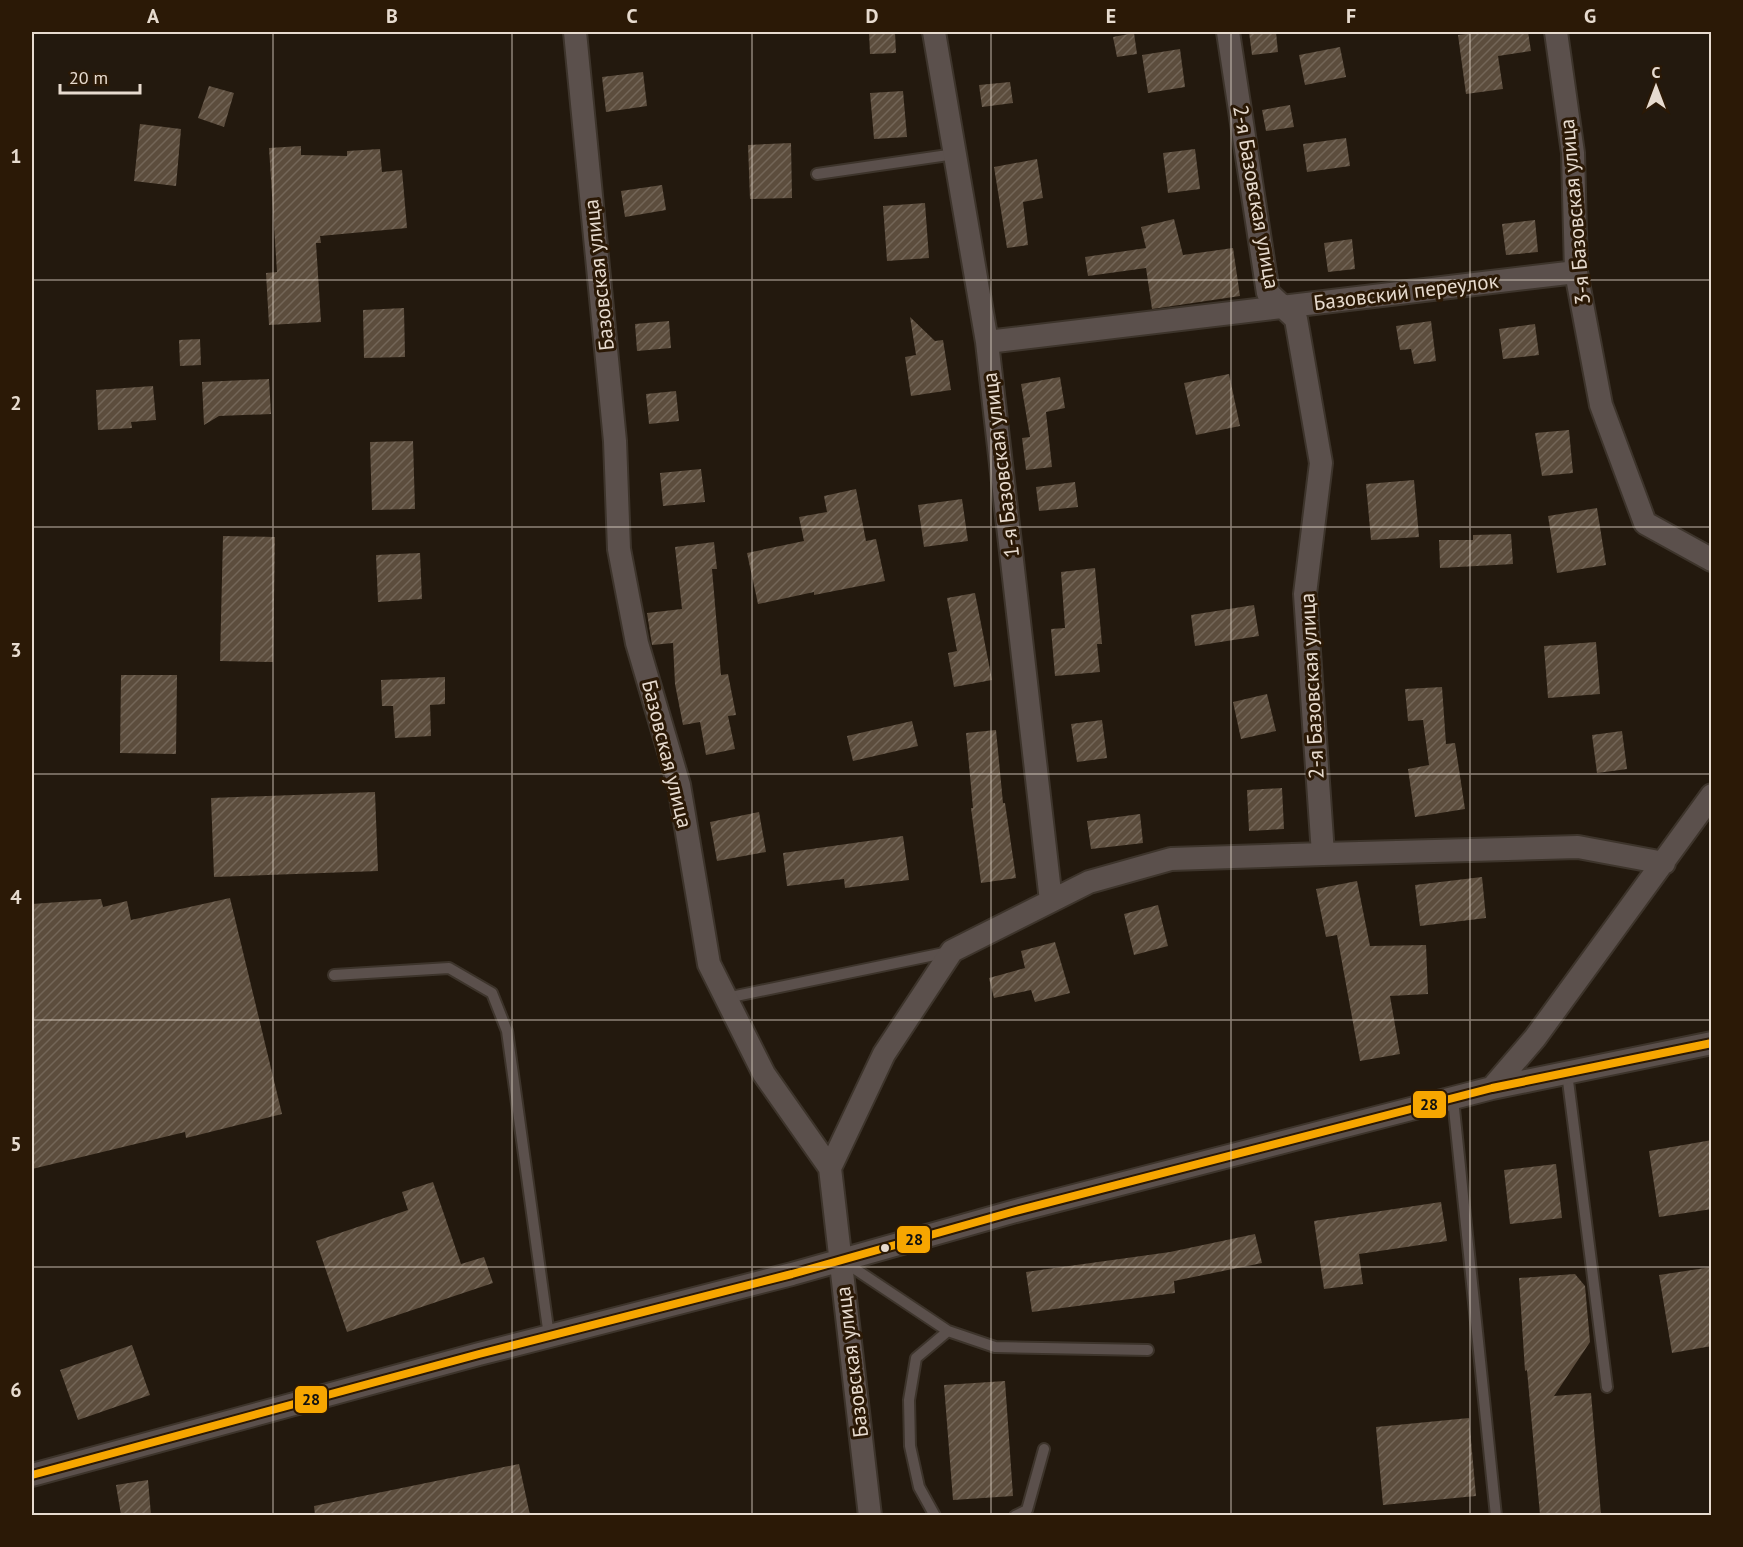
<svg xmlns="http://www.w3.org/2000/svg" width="1743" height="1547" font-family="'PT Sans',sans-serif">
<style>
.building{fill:url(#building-hatch)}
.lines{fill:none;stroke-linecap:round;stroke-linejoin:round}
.service-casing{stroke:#3d342b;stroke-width:14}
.minor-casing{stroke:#3d342b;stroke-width:26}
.service{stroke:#5b504c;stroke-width:10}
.minor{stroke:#5b504c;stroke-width:22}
.bus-1-casing{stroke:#2b1906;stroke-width:12}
.bus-1{stroke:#f7a600;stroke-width:8}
.grid{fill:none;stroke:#e7dbcf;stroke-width:1.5;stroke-opacity:0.55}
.bus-dot{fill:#e7dbcf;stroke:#2b1906;stroke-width:2}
.labels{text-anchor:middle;stroke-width:6;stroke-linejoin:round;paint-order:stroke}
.street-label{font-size:21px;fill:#e7dbcf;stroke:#2b1906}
.line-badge{stroke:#2b1906;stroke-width:2}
.pale-badge-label{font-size:16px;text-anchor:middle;font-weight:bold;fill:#111}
.neatline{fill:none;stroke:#e7dbcf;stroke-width:2}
.grid-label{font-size:20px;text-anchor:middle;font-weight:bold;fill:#e7dbcf}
</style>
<defs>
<pattern id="building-hatch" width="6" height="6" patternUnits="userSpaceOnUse" patternTransform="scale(1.5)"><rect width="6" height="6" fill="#5c4d3d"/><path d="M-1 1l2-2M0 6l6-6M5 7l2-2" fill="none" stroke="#736658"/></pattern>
</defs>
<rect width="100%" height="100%" fill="#23190e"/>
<path class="building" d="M869,32H895L896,53L870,54Z
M1249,32H1276L1278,52L1252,55Z
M1482,32H1528L1531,51L1498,56L1503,89L1466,94L1458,35Z
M1134,33L1137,54L1117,57L1113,37Z
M1340,47L1346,77L1305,85L1299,55Z
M1180,49L1185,87L1148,93L1142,55Z
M643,72L647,106L606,112L602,77Z
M1010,82L1013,103L982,107L979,85Z
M209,86L234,93L224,127L198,118Z
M903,91L907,137L874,139L870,93Z
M1290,105L1294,127L1266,131L1262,110Z
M140,124L181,129L176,186L134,181Z
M1346,138L1350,166L1307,172L1303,144Z
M791,143L792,198L750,199L748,145Z
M301,146V155L347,156V151L380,149L382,172L402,170L407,228L320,236L321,243H316L321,322L269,325L266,273L277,272L269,148Z
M1195,149L1200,189L1168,193L1163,153Z
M1037,159L1043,198L1023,202L1028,245L1007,248L994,167Z
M662,185L666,210L625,217L621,191Z
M925,203L929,258L887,261L883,206Z
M1174,219L1183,255L1233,248L1240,296L1152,309L1146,268L1088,276L1085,257L1146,248L1141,227Z
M1535,220L1538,252L1506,255L1502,224Z
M1352,239L1355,269L1328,272L1324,243Z
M404,308L405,357L364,358L363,310Z
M910,317L935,341L943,340L951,390L911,396L905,357L916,355Z
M669,321L671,348L637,351L635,324Z
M1431,321L1436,361L1414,364L1411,349L1400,350L1396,326Z
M1535,324L1539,355L1503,359L1499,329Z
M200,339L201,365L180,366L179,340Z
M1229,374L1240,426L1196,435L1184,383Z
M1060,377L1065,408L1046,412L1052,467L1026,470L1022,438L1030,437L1021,384Z
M269,379L271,414L219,416L204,425L202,382Z
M153,386L156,420L131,422L132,428L98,430L96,390Z
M676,391L679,421L649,424L646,394Z
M1569,430L1573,473L1542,476L1535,433Z
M413,441L415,509L372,510L370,442Z
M701,469L705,502L663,506L660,473Z
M1414,480L1419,537L1371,540L1366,484Z
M1075,482L1078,507L1039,511L1036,487Z
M856,489L866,541L876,539L885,581L814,595V592L758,604L747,553L804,541L799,517L827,512L824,496Z
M962,499L968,541L924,547L918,505Z
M1597,508L1606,565L1557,573L1548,516Z
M1511,534L1513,564L1440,568L1439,540H1473V535Z
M223,536L275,537L273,662L220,661Z
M714,542L717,569H712L721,675L728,674L736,715L728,716L735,749L706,755L700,722L683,725L675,684L673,643L652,645L647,613L682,609L675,547Z
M420,553L422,599L378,602L376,555Z
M1095,568L1102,644H1097L1100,672L1055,676L1051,629L1065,628L1061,572Z
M975,593L992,680L954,687L948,653L957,651L947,598Z
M1254,605L1259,636L1195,646L1191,615Z
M1596,642L1600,694L1548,698L1544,646Z
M121,675H177L176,754L120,753Z
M445,677V704L430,705L431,736L395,738L393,706H382L381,680Z
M1442,687L1446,744L1455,743L1465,809L1415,817L1408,769L1429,765L1423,720L1408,721L1405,689Z
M1267,694L1276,731L1241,739L1233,702Z
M1102,720L1107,758L1077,762L1071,724Z
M912,721L918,746L853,761L847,736Z
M996,730L1003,803H1005L1016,878L981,883L971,808H973L966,733Z
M1622,731L1627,769L1597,773L1592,735Z
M1282,788L1284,829L1249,831L1247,790Z
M375,792L378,871L214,877L211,798Z
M759,812L766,852L717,861L710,822Z
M1140,814L1143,843L1091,849L1087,821Z
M903,836L909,880L845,888L844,879L787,886L783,853Z
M1482,877L1486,918L1420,926L1415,885Z
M1357,881L1370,946L1426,945L1428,994L1390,996L1400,1054L1360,1061L1337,935L1326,937L1316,889Z
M230,898L282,1114L186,1138L185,1132L32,1169V904L101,899L103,907L127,901L131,920Z
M1158,905L1168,946L1134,955L1124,914Z
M1055,942L1070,993L1035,1002L1031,990L994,998L989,978L1025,968L1021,951Z
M1712,1140V1209L1659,1217L1649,1151Z
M1556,1164L1562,1218L1510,1224L1504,1170Z
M433,1182L461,1264L484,1257L493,1283L347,1332L316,1241L408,1210L402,1192Z
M1441,1202L1447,1241L1359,1254L1363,1284L1324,1289L1314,1221Z
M1255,1234L1262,1263L1174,1281L1175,1293L1032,1312L1026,1272L1170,1252Z
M1712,1267V1346L1672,1353L1659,1275Z
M1575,1274L1585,1286L1590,1342L1554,1396L1591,1393L1601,1515H1540L1527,1370L1525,1371L1519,1278Z
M132,1345L150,1395L78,1420L60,1370Z
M1005,1381L1013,1496L953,1500L944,1385Z
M1469,1418L1476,1496L1383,1505L1376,1427Z
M519,1464L530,1515H315L314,1506Z
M148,1480L151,1515H121L116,1485Z"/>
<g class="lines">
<g class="service-casing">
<path id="service" d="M817,174L955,154
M334,975L449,968L492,993L507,1031L549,1336
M726,998L949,952
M1567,1073L1607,1387
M1453,1099L1496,1516
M843,1261L948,1331L995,1347L1148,1350
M935,1516L919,1487L910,1446L909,1400L916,1358L948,1331
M1015,1516L1027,1510L1044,1449"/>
</g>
<g class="minor-casing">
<path id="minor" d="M575,32L615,441L619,549L637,643L679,785L709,964L764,1074L830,1168L870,1516
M934,32L987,342L1051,901
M1228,32L1268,293L1296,319L1321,463L1305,594L1323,854
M1556,32L1573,153L1576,272L1601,405L1645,523L1712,560
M987,342L1576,272
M1492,1088L1535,1038L1712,795
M830,1168L884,1054L952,951L1089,882L1171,859L1323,854L1578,847L1664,863
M32,1475L479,1354L792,1274L1012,1212L1492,1088L1712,1043"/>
</g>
<use href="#service" class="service"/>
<use href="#minor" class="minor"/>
<g class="bus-1-casing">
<path id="bus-1" d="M32,1475L479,1354L792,1274L1012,1212L1492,1088L1712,1043"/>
</g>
<use href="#bus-1" class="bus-1"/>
</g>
<path class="grid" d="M273,32V1516M512,32V1516M752,32V1516M991,32V1516M1231,32V1516M1470,32V1516M32,280H1712M32,527H1712M32,774H1712M32,1020H1712M32,1267H1712"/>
<circle class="bus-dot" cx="885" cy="1248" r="5"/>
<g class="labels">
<g class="street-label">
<text transform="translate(1256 197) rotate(80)" y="7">2-я Базовская улица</text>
<text transform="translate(1575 212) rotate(-95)" y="7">3-я Базовская улица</text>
<text transform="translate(599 275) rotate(-96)" y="7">Базовская улица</text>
<text transform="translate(1406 292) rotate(-7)" y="7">Базовский переулок</text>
<text transform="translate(1001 465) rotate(-97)" y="7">1-я Базовская улица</text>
<text transform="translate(1312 686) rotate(-93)" y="7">2-я Базовская улица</text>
<text transform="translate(667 754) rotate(76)" y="7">Базовская улица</text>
<text transform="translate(852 1362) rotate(-97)" y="7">Базовская улица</text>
</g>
</g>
<g class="line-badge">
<rect x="1412" y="1090" width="35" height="29" rx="6" fill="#f7a600"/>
<rect x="896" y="1225" width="35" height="29" rx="6" fill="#f7a600"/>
<rect x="294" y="1385" width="34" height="29" rx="6" fill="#f7a600"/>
</g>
<g class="pale-badge-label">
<text x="1429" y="1110">28</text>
<text x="914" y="1245">28</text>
<text x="311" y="1405">28</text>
</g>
<rect width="1743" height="1547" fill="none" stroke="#2b1906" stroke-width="66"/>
<g transform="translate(1656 87)" stroke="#2b1906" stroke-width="4.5" paint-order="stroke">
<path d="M0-4.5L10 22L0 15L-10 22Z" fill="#e7dbcf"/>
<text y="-9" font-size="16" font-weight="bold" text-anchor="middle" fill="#e7dbcf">С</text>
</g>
<path d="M60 84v9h80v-9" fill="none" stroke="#e7dbcf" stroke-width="3"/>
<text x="69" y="84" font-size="18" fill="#e7dbcf" stroke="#2b1906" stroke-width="4.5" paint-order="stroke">20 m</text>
<rect x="33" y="33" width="1677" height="1481" class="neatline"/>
<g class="grid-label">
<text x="153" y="23">A</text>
<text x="392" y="23">B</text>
<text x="632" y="23">C</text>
<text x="872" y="23">D</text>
<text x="1111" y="23">E</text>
<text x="1351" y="23">F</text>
<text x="1590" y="23">G</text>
<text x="16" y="163">1</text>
<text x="16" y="410">2</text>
<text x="16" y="657">3</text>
<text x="16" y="904">4</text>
<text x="16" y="1151">5</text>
<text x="16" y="1397">6</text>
</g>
</svg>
